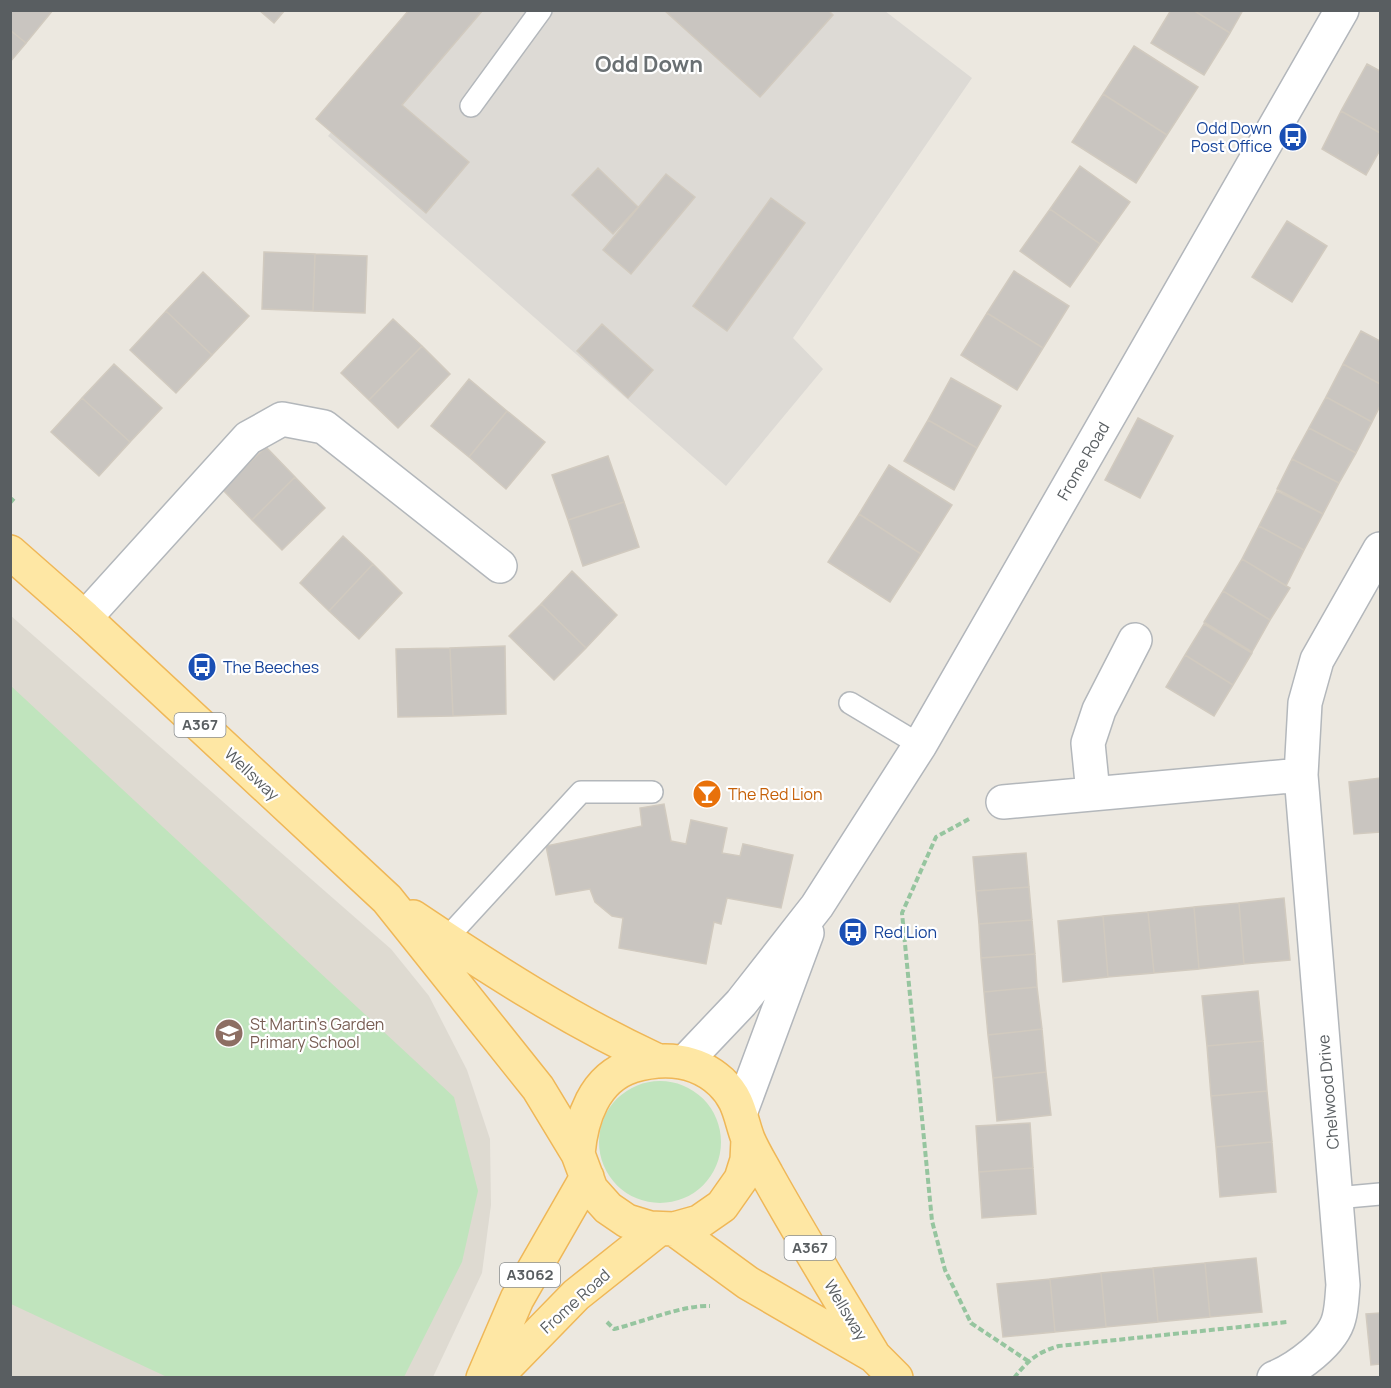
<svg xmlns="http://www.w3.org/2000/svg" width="1391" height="1388" font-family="Manrope,sans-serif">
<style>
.industrial{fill:#dddad5}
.education{fill:#dedad1}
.green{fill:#c0e4bd}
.building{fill:#c9c5c0;stroke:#d1cabf;stroke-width:1.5}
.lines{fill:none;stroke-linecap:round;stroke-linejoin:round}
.lane-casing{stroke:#b3b7bb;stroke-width:24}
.street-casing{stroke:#b3b7bb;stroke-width:36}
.secondary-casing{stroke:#b2b6bb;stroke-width:36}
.primary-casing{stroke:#efb757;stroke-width:36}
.path{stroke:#96c59f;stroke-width:4;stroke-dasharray:6 3;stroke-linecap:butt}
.lane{stroke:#fff;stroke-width:21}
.street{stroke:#fff;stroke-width:33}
.secondary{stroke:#fff;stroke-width:33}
.primary{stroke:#fee7a4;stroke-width:33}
.labels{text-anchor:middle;stroke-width:4.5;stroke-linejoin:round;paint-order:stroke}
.shield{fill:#fff;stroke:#8b8e90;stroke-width:1.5}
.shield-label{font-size:15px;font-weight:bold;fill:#595e61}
.transit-label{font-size:16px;fill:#164399;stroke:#fff;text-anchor:start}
.street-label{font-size:16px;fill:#595e61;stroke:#fff}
.food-label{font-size:16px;fill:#c56008;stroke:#fff;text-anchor:start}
.education-label{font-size:16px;fill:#785e54;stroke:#fff;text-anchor:start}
.district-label{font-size:22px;font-weight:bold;fill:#6a7073;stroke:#fff}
</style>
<rect width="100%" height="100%" fill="#ece8e0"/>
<path class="industrial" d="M431,11H885L972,78L793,338L823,369L726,486L328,136Z"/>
<path class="education" d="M10,615L391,949L429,996L467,1070L490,1139L491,1205L482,1273L433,1377H11Z"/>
<path class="green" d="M11,686L454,1097L478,1191L462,1262L404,1377H167L11,1304Z
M599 1142a61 61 0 1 1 122 0a61 61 0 1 1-122 0Z"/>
<path class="building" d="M10,10H53L26,43L10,30Z
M259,10H285L274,23Z
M409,10H483L402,105L469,162L426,213L316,119Z
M664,10H828L833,15L760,97Z
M1171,10H1193L1230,33L1204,75L1151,43Z
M1193,10H1243L1230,33Z
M10,30L26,43L10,62Z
M1134,46L1198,87L1167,135L1103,94Z
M1367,64L1380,71V133L1341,111Z
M1103,94L1167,135L1136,183L1072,142Z
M1341,111L1380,133V150L1366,175L1322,149Z
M1080,166L1130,202L1100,244L1050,209Z
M598,168L638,207L613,234L572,195Z
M666,174L695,197L631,274L603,250Z
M771,198L805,223L727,331L693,306Z
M1050,209L1100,244L1070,287L1020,251Z
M1287,221L1327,246L1292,302L1252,277Z
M264,252L315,254L313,311L262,309Z
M315,254L367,256L365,313L313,311Z
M1014,271L1069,306L1043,348L987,313Z
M203,272L249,316L212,355L166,311Z
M166,311L212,355L176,393L130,350Z
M987,313L1043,348L1017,390L961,355Z
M393,319L422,346L369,400L341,373Z
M602,324L653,370L628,398L577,351Z
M1361,331L1380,341V384L1343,364Z
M422,346L450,374L398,428L369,400Z
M114,364L162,408L130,442L82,398Z
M1343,364L1380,384V406L1372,422L1326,397Z
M951,378L1001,406L977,448L928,420Z
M469,379L507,411L469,457L431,426Z
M1326,397L1372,422L1356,453L1309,428Z
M82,398L130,442L99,476L51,432Z
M507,411L545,442L506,489L469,457Z
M1138,418L1173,436L1140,498L1105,480Z
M928,420L977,448L954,490L904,461Z
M1309,428L1356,453L1339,483L1292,459Z
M266,447L295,477L252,520L222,489Z
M608,456L624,502L568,520L552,475Z
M1292,459L1339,483L1323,514L1277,489Z
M889,465L952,505L921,554L859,514Z
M295,477L325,508L282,550L252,520Z
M1277,491L1323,514L1304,550L1259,526Z
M624,502L639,547L583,566L568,520Z
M859,514L921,554L890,602L828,562Z
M1259,526L1304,550L1286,586L1242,559Z
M343,536L373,564L329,611L300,583Z
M1242,559L1290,588L1270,620L1223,591Z
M373,564L402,593L359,639L329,611Z
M572,571L617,615L586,648L541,604Z
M1223,591L1270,620L1252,652L1204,622Z
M541,604L586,648L554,680L509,636Z
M1204,624L1252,653L1233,685L1185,655Z
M505,646L506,714L453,716L450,648Z
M450,648L453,716L398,717L396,649Z
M1185,655L1233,685L1214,716L1166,687Z
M1380,778V832L1354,834L1349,782Z
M664,804L671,841L686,844L691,820L727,828L722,853L740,856L743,844L793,855L781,908L727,898L721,924L714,922L706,964L619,948L623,918L612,916L595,902L590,889L556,895L546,846L642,826L640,808Z
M1026,853L1029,887L976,891L973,857Z
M1029,887L1032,920L979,924L976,891Z
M1284,898L1290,960L1244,964L1239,903Z
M1239,903L1244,964L1199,969L1194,907Z
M1194,907L1199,969L1154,973L1148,912Z
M1148,912L1154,973L1108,977L1103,916Z
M1103,916L1108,977L1063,982L1058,921Z
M1032,920L1035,954L981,958L979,924Z
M1035,954L1037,987L984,992L981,958Z
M1037,987L1042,1029L988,1035L984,992Z
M1258,991L1263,1041L1207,1046L1202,996Z
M1042,1029L1046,1072L993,1078L988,1035Z
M1263,1041L1267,1091L1211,1096L1207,1046Z
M1046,1072L1051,1115L997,1121L993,1078Z
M1267,1091L1272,1142L1216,1147L1211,1096Z
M1030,1123L1033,1168L979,1172L976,1126Z
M1272,1142L1276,1192L1220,1197L1216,1147Z
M1033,1168L1036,1214L982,1218L979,1172Z
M1256,1258L1262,1312L1210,1317L1205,1263Z
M1205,1263L1210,1317L1158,1322L1153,1268Z
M1153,1268L1158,1322L1106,1327L1101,1273Z
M1101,1273L1106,1327L1055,1332L1050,1279Z
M1050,1279L1055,1332L1003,1337L997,1284Z
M1380,1313V1364L1371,1365L1366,1314Z"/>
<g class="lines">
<g class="lane-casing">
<path id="lane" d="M471,106L541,10
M850,703L920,745
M446,939L581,792H652
M1336,1198L1380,1194"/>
</g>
<g class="street-casing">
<path id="street" d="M85,618L248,438L282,419L324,427L500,566
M1093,793L1088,743L1099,710L1135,640
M1003,802L1301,775
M1274,1378C1296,1369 1333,1343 1339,1318C1342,1307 1342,1295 1343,1285L1301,775L1305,703L1317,660L1380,549"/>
</g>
<g class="secondary-casing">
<path id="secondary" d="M685,1062L741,1003L817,906L920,745L1342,10
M741,1111L807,933"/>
</g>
<g class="primary-casing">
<path id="primary" d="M10,552L85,618L387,899L538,1088L578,1154L591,1189L608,1208L627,1221L650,1228L674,1229L699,1222L722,1206L741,1179L747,1160L748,1139
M413,917C492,970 570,1020 656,1060
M578,1154C581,1119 594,1078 632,1066C663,1057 696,1059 721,1082C740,1100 740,1118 748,1139C753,1151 761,1164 767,1175C801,1236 838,1296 874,1356
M674,1229L748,1283L874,1356L896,1378
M483,1378L517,1299L587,1177
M495,1378L576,1295L659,1229"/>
</g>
<path class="path" d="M10,503L15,497
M969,819L936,837L902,913L932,1221L945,1270L971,1323L1028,1361
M607,1322L614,1329C643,1322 682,1305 710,1306
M1014,1378C1028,1360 1038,1352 1059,1346L1287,1322"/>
<use href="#lane" class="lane"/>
<use href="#street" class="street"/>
<use href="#secondary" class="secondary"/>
<use href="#primary" class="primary"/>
</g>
<defs>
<g id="bus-disc" transform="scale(1.5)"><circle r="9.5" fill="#1a4fb4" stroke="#fff"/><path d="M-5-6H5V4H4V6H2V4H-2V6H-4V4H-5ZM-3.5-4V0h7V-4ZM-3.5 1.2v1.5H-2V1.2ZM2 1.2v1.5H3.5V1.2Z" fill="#fff"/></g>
<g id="bar-disc" transform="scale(1.5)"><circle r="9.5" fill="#e8710a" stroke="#fff"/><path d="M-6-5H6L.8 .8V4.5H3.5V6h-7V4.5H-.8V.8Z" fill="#fff"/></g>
<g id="school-disc" transform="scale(1.5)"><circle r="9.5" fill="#8d6e63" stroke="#fff"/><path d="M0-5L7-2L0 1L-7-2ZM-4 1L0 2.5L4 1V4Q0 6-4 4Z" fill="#fff"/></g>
</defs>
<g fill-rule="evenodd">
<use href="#bus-disc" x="1293" y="137"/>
<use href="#bus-disc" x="202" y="667"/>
<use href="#bar-disc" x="707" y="794"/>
<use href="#bus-disc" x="853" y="932"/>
<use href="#school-disc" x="229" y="1033"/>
</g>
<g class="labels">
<g class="shield">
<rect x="174.5" y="713" width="51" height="24" rx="4.5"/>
<rect x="784.5" y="1236" width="51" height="24" rx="4.5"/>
<rect x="500" y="1263" width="60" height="24" rx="4.5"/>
</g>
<g class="shield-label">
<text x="200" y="730">A367</text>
<text x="810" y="1253">A367</text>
<text x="530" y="1280">A3062</text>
</g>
<g class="transit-label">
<text x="1272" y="134" text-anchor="end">Odd Down<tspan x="1272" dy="18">Post Office</tspan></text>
<text x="223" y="673">The Beeches</text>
<text x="874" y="938">Red Lion</text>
</g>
<g class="street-label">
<text transform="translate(1083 461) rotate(-60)" y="6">Frome Road</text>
<text transform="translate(252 774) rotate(43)" y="6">Wellsway</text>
<text transform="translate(1328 1092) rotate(-95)" y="6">Chelwood Drive</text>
<text transform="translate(575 1301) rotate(-42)" y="6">Frome Road</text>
<text transform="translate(846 1310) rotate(59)" y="6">Wellsway</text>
</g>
<g class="food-label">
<text x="728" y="800">The Red Lion</text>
</g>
<g class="education-label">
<text x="250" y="1030">St Martin's Garden<tspan x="250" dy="18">Primary School</tspan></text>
</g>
<g class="district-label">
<text x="649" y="72">Odd Down</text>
</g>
</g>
<rect width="1391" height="1388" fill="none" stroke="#595e61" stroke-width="24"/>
</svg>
